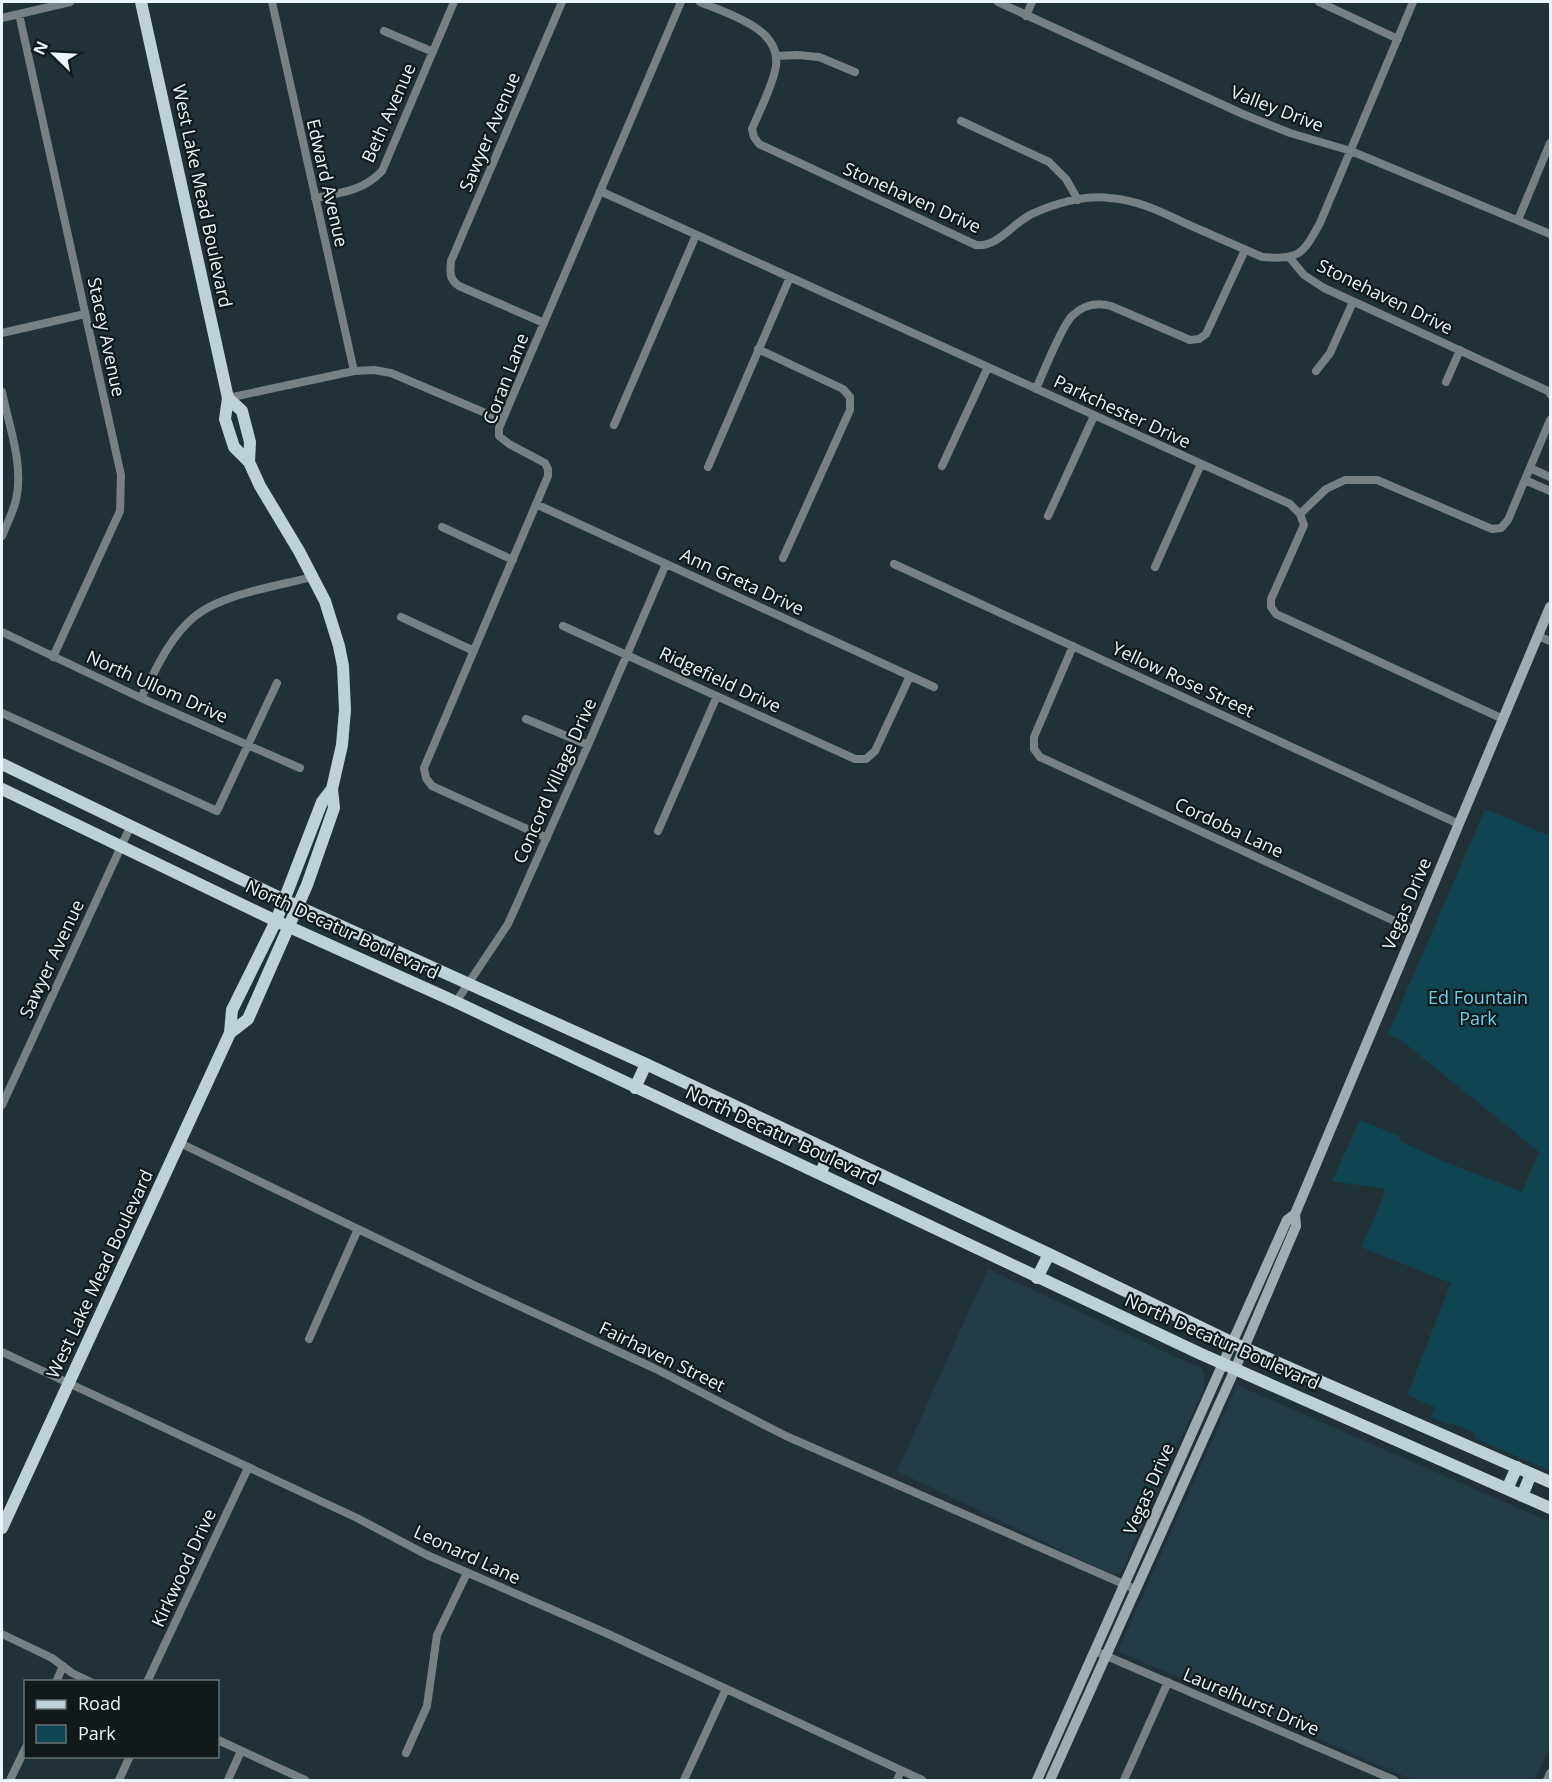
<svg xmlns="http://www.w3.org/2000/svg" width="1552" height="1782" font-family="'Open Sans',sans-serif">
<style>
.built{fill:#223d46}
.green{fill:#0f4452}
.lines{fill:none;stroke-linecap:round;stroke-linejoin:round}
.street{stroke:#778083;stroke-width:8}
.secondary{stroke:#9fadb2;stroke-width:10}
.primary{stroke:#bed1d7;stroke-width:12}
.labels{text-anchor:middle;stroke-width:4.5;stroke-linejoin:round;paint-order:stroke}
.street-label{font-size:18px;fill:#e9f5f9;stroke:#11191b}
.park-label{font-size:18px;fill:#6fd0ed;stroke:#11191b}
</style>
<rect width="100%" height="100%" fill="#203238"/>
<path class="built" d="M988,1269L1191,1364L1201,1367L1205,1376L1203,1390L1121,1572L1113,1575L897,1471Z
M1237,1385L1550,1522V1746L1535,1780H1413L1118,1651Z"/>
<path class="green" d="M1485,809L1550,836V1471L1475,1438V1433L1450,1423L1449,1425L1431,1417L1435,1407L1407,1395L1451,1283L1361,1247L1385,1193V1189L1332,1181L1360,1120L1399,1136L1400,1141L1440,1160L1522,1192L1539,1152L1401,1040L1388,1034Z"/>
<g class="lines">
<path class="street" d="M272,2L354,371
M700,2C728,14 786,29 775,71C770,91 760,110 752,129L754,137L759,144L976,245C998,248 1014,221 1034,213C1057,203 1084,195 1110,198C1138,200 1162,212 1187,224C1212,235 1237,246 1262,257C1300,260 1303,254 1320,223L1413,2
M998,2L1245,115L1290,133L1351,151L1550,234
M1319,2L1398,39
M19,14L121,475L120,511L53,657
M1026,16L1032,2
M2,18L70,2
M384,31L433,52
M776,56L797,55L819,57L855,72
M961,121L1049,162L1066,179L1078,200
M600,191L1290,504L1300,514L1304,525L1271,599V607L1276,614L1503,719
M315,198C341,193 363,191 382,171L454,2
M1518,220L1550,143
M1289,257L1304,275L1324,288L1548,391L1550,394
M544,323L459,286C449,279 450,273 451,261L562,2
M2,333L85,314
M758,349L843,389L850,397V410L783,558
M1316,371L1330,353L1353,302
M1446,382L1460,350
M1036,389C1042,375 1063,324 1072,316C1083,305 1096,302 1111,306L1190,340L1199,339L1206,334L1245,250
M2,392C9,426 24,465 16,500C13,512 7,524 2,536
M228,398L354,371L374,370L391,373L502,420
M614,425L696,235
M942,466L988,367
M708,467L790,277
M1530,468L1550,477
M1525,480L1550,491
M538,505L934,687
M1300,514L1326,489L1345,480H1377L1492,529L1501,528L1508,520L1550,420
M1048,516L1094,416
M442,527L513,560
M894,564L1459,824
M1155,567L1201,464
M401,617L474,651
M563,626L855,759H866L875,751L910,676
M2,632L141,698L300,768
M1538,636L1550,641
M1073,646L1034,737V749L1040,757L1414,930
M141,698C156,669 169,638 194,617C221,594 278,586 312,577
M2,713L217,811L277,683
M526,719L588,745
M658,831L717,696
M547,838L432,786L426,778L424,768L548,476V469L545,463L509,444L499,436V428L681,2
M456,1002L508,924L588,745L666,564
M2,1105L131,825
M180,1143L478,1287L656,1369L786,1436L1135,1589
M309,1339L358,1229
M2,1352L357,1518L427,1555L606,1633L922,1780
M2,1634L52,1658L72,1673L91,1682
M1095,1651L1394,1780
M56,1682L63,1666
M147,1682L248,1468
M218,1740L305,1780
M406,1753L427,1706L437,1635L467,1573
M10,1780L26,1747
M119,1780L130,1756
M228,1780L241,1751
M684,1780L726,1689
M897,1780L901,1771
M1124,1780L1168,1682
M1547,1780L1550,1773"/>
<path class="secondary" d="M1037,1780L1287,1220L1295,1214L1550,607
M1050,1780L1235,1369L1296,1226L1295,1214"/>
<path class="primary" d="M141,2L228,398L225,419L234,447L249,462L260,486L299,551L325,601L339,646L343,666L345,710L342,745L332,789L334,808L307,885L248,1019L230,1033
M228,398L242,411L250,442L249,462
M2,764L299,907L646,1064L1049,1254L1233,1343L1550,1482
M2,789L276,921L456,1002L1201,1354L1550,1508
M635,1088L646,1064
M820,1174L830,1152
M1037,1278L1049,1254
M1507,1489L1517,1467
M1522,1496L1531,1474
M2,1528L230,1033L232,1010L276,921L322,802L332,789"/>
</g>
<g class="labels">
<g class="street-label">
<text transform="translate(1277 109) rotate(21)" y="6">Valley Drive</text>
<text transform="translate(389 113) rotate(-66)" y="6">Beth Avenue</text>
<text transform="translate(490 132) rotate(-67)" y="6">Sawyer Avenue</text>
<text transform="translate(327 183) rotate(77)" y="6">Edward Avenue</text>
<text transform="translate(202 196) rotate(78)" y="6">West Lake Mead Boulevard</text>
<text transform="translate(912 198) rotate(24)" y="6">Stonehaven Drive</text>
<text transform="translate(1385 297) rotate(26)" y="6">Stonehaven Drive</text>
<text transform="translate(106 337) rotate(78)" y="6">Stacey Avenue</text>
<text transform="translate(506 379) rotate(-69)" y="6">Coran Lane</text>
<text transform="translate(1122 412) rotate(25)" y="6">Parkchester Drive</text>
<text transform="translate(742 582) rotate(25)" y="6">Ann Greta Drive</text>
<text transform="translate(720 680) rotate(25)" y="6">Ridgefield Drive</text>
<text transform="translate(1183 680) rotate(25)" y="6">Yellow Rose Street</text>
<text transform="translate(157 687) rotate(24)" y="6">North Ullom Drive</text>
<text transform="translate(555 781) rotate(-66)" y="6">Concord Village Drive</text>
<text transform="translate(1229 828) rotate(25)" y="6">Cordoba Lane</text>
<text transform="translate(1407 904) rotate(-67)" y="6">Vegas Drive</text>
<text transform="translate(342 930) rotate(25)" y="6">North Decatur Boulevard</text>
<text transform="translate(52 959) rotate(-65)" y="6">Sawyer Avenue</text>
<text transform="translate(782 1136) rotate(25)" y="6">North Decatur Boulevard</text>
<text transform="translate(100 1274) rotate(-65)" y="6">West Lake Mead Boulevard</text>
<text transform="translate(1222 1342) rotate(24)" y="6">North Decatur Boulevard</text>
<text transform="translate(662 1357) rotate(26)" y="6">Fairhaven Street</text>
<text transform="translate(1149 1489) rotate(-66)" y="6">Vegas Drive</text>
<text transform="translate(467 1555) rotate(25)" y="6">Leonard Lane</text>
<text transform="translate(184 1568) rotate(-65)" y="6">Kirkwood Drive</text>
<text transform="translate(1251 1702) rotate(23)" y="6">Laurelhurst Drive</text>
</g>
<g class="park-label">
<text x="1478" y="1004">Ed Fountain<tspan x="1478" dy="21">Park</tspan></text>
</g>
</g>
<rect width="1552" height="1782" fill="none" stroke="#e9f5f9" stroke-width="6"/>
<rect x="24" y="1680" width="195" height="78" fill="#11191b" stroke="#677174" stroke-width="1.5"/>
<rect x="36" y="1700" width="30" height="9" fill="#bed1d7" stroke="#677174" stroke-width="1.5"/>
<text x="78" y="1710" font-size="18" fill="#e9f5f9">Road</text>
<rect x="36" y="1725" width="30" height="18" fill="#0f4452" stroke="#677174" stroke-width="1.5"/>
<text x="78" y="1740" font-size="18" fill="#e9f5f9">Park</text>
<g transform="translate(54 54) rotate(294)" stroke="#11191b" stroke-width="4.5" paint-order="stroke">
<path d="M0-4.5L10 22L0 15L-10 22Z" fill="#e9f5f9"/>
<text y="-9" font-size="16" font-weight="bold" text-anchor="middle" fill="#e9f5f9">N</text>
</g>
</svg>
